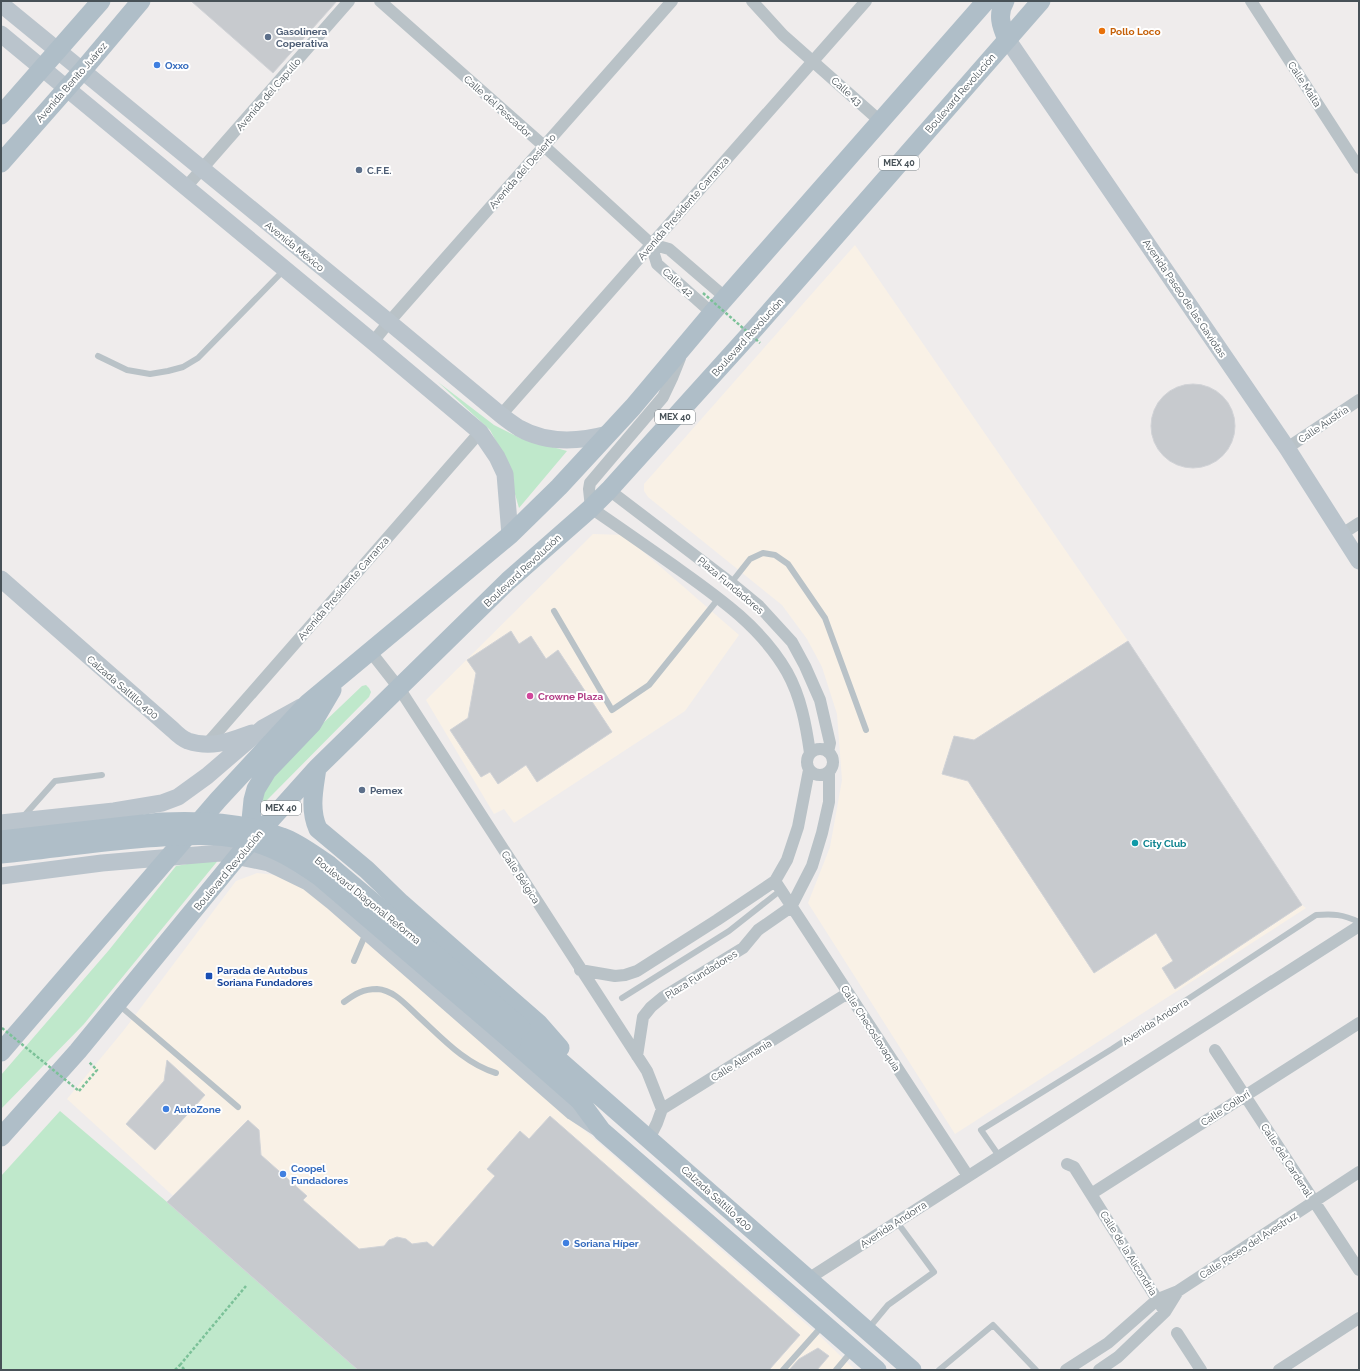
<svg xmlns="http://www.w3.org/2000/svg" width="1360" height="1371" font-family="Raleway,sans-serif">
<style>
.commercial{fill:#f9f1e6}
.green{fill:#bfe8cb}
.building{fill:#c7cace;stroke:#d1d3d7}
.lines{fill:none;stroke-linecap:round;stroke-linejoin:round}
.path{stroke:#7bc198;stroke-width:2.5;stroke-dasharray:3 2;stroke-linecap:butt}
.lane{stroke:#b9c2c7;stroke-width:6}
.street{stroke:#b9c2c7;stroke-width:12}
.secondary{stroke:#bac4cc;stroke-width:17}
.primary{stroke:#afbec8;stroke-width:19}
.path-bridge{stroke:#7bc198;stroke-width:2.5;stroke-dasharray:3 2;stroke-linecap:butt}
.primary-bridge{stroke:#afbec8;stroke-width:19}
.food-dot{fill:#e8710a;stroke:#fff;stroke-width:1.5}
.service-dot{fill:#5c6f8a;stroke:#fff;stroke-width:1.5}
.shop-dot{fill:#3f7fe0;stroke:#fff;stroke-width:1.5}
.hotel-dot{fill:#d1479c;stroke:#fff;stroke-width:1.5}
.culture-dot{fill:#0f9aa8;stroke:#fff;stroke-width:1.5}
.transit-dot{fill:#1a4fb4;stroke:#fff;stroke-width:1.5}
.labels{text-anchor:middle;stroke-width:4;stroke-linejoin:round;paint-order:stroke}
.shield{fill:#fff;stroke:#7e8589;stroke-width:1}
.shield-label{font-size:9px;font-weight:bold;fill:#475157}
.service-label{font-size:10px;font-weight:bold;fill:#4e5e75;stroke:#fff;text-anchor:start}
.food-label{font-size:10px;font-weight:bold;fill:#c56008;stroke:#fff;text-anchor:start}
.shop-label{font-size:10px;font-weight:bold;fill:#366cbe;stroke:#fff;text-anchor:start}
.street-label{font-size:10px;fill:#475157;stroke:#fff}
.hotel-label{font-size:10px;font-weight:bold;fill:#b23c85;stroke:#fff;text-anchor:start}
.culture-label{font-size:10px;font-weight:bold;fill:#0d838f;stroke:#fff;text-anchor:start}
.transit-label{font-size:10px;font-weight:bold;fill:#164399;stroke:#fff;text-anchor:start}
</style>
<rect width="100%" height="100%" fill="#efecec"/>
<path class="commercial" d="M855,245L1128,641L1302,905L1306,908L955,1134L808,903L830,847L842,780L837,714L822,667L807,639L782,605L648,497L644,491V484Z
M593,534L624,535L739,635L685,711L514,823L504,809L494,814L426,700Z
M257,873L285,876L313,893L821,1337L855,1370H364L67,1099L124,1030L236,881Z"/>
<path class="green" d="M438,382L494,425L520,438L567,451L519,508L504,456L490,430Z
M366,685L369,688L371,692L369,697L271,796L266,801L262,802L261,794L277,767L362,686Z
M220,858L84,1024L1,1109V1075L109,950L176,866Z
M60,1111L167,1202L358,1370H1V1176Z"/>
<path class="building" d="M191,1H337L273,73Z
M1151 426a42 42 0 1 1 84 0a42 42 0 1 1-84 0Z
M511,631L519,644L531,636L546,659L558,650L612,732L537,782L526,765L498,784L490,772L481,777L450,730L468,718L476,673L467,660Z
M1128,641L1302,905L1175,989L1162,968L1173,961L1156,933L1094,973L968,781L942,774L954,736L974,740Z
M167,1060L205,1095L155,1150L126,1124L164,1081Z
M550,1116L800,1335L769,1370H358L167,1202L248,1120L259,1130L261,1155L307,1196L303,1200L359,1249L384,1246L389,1240L397,1237L406,1239L412,1244L427,1242L433,1247L495,1176L487,1169L520,1131L529,1139Z
M818,1348L829,1356L817,1370H789L799,1359Z"/>
<g class="lines">
<path class="path" d="M79,1091L97,1070L89,1062
M180,1365L246,1286
M175,1370L180,1365L185,1370"/>
<path class="lane" d="M98,356L127,370L150,374L168,371L183,367L198,358L284,270
M731,583L750,559L763,553L775,555L788,564L825,618L866,730
M554,611L612,710L649,685L719,598
M23,817L55,781L102,775
M354,961L366,933
M622,998L729,931L781,890
M344,1002C355,994 363,989 377,989C394,990 406,1005 418,1016C441,1037 465,1064 496,1073
M119,1005L238,1107
M999,1156L981,1130L1112,1049L1316,915C1334,914 1342,914 1359,922
M868,1329L888,1305L934,1272L897,1222
M783,1370L823,1325
M836,1370L852,1351
M939,1370L993,1325L1036,1370"/>
<path class="street" d="M380,1L544,146L651,244L669,249L726,298
M752,1L783,35L880,121
M1251,1L1359,168
M186,187L349,1
M651,244L657,264L712,313
M373,342L389,322L672,1
M680,358L672,378L663,397L590,483L589,489L591,508C619,527 646,546 673,565C715,595 761,626 787,672C801,697 806,725 810,753
M501,415L866,1
M1287,448L1359,400
M609,490L731,583L759,606L792,642L805,666L820,700L830,743L828,752
M1342,534L1359,523
M370,651L399,688L647,1071L662,1109
M207,744L480,432
M807 762a13 13 0 1 1 26 0a13 13 0 1 1-26 0Z
M775,881L968,1176
M580,970L615,976L625,975L637,971L717,920L775,881L787,860L798,827L809,770
M1215,1050L1359,1270
M637,1056L643,1017L651,1007L663,997L743,948L758,930L791,907L812,866L822,833L829,802V772
M649,1139L657,1123L662,1109L848,993
M1067,1164L1074,1167L1165,1312
M1091,1194L1359,1023
M808,1279L1359,926
M1177,1333L1201,1370
M1066,1370L1108,1343L1158,1299L1178,1291L1359,1172
M1099,1370L1118,1357L1165,1312L1178,1291
M1279,1370L1359,1318"/>
<path class="secondary" d="M1,4L389,322L501,415C507,420 513,424 519,428C547,444 578,442 608,434
M1,34L373,342L480,432L497,457L505,474L510,535
M1007,39L1287,448L1359,561
M1,579L173,730C177,734 183,739 188,741C212,749 230,741 252,733
M1,823L114,811L162,803L178,797L207,776L263,728L301,707
M1,876L102,863L220,853L269,863L308,882L333,902L573,1112L599,1129"/>
<path class="primary" d="M1005,1C997,14 1001,26 1007,39
M1,115L101,1
M1,163L82,71L141,1
M317,768C314,789 309,809 318,829L367,870L401,903L539,1024L560,1048
M243,843L251,820L253,800L256,789L267,771L312,724L332,690
M521,1027L912,1370
M512,1041L580,1101L602,1131L877,1370
M1,1052L218,800L308,703L510,535L559,487L633,407L712,313L986,1
M1,1137L78,1051L238,856L317,768L508,581L591,508L609,490L758,325L1041,1"/>
<path class="path-bridge" d="M703,293L760,343
M2,1028L79,1091"/>
<path class="primary-bridge" d="M1,840L161,822C201,820 244,822 282,837C299,843 314,855 329,865L521,1027
M1,854C49,849 98,842 146,838C179,836 211,833 244,840C272,845 297,861 320,877L512,1041"/>
</g>
<circle class="food-dot" cx="1102" cy="31" r="4"/>
<g class="service-dot">
<circle cx="268" cy="37" r="4"/>
<circle cx="359" cy="170" r="4"/>
<circle cx="362" cy="790" r="4"/>
</g>
<g class="shop-dot">
<circle cx="157" cy="65" r="4"/>
<circle cx="166" cy="1109" r="4"/>
<circle cx="283" cy="1174" r="4"/>
<circle cx="566" cy="1243" r="4"/>
</g>
<circle class="hotel-dot" cx="530" cy="696" r="4"/>
<circle class="culture-dot" cx="1135" cy="843" r="4"/>
<rect class="transit-dot" x="205" y="972" width="8" height="8" rx="2"/>
<g class="labels">
<g class="shield">
<rect x="879" y="156" width="40" height="14" rx="3"/>
<rect x="655" y="410" width="40" height="14" rx="3"/>
<rect x="261" y="801" width="40" height="14" rx="3"/>
</g>
<g class="shield-label">
<text x="899" y="166">MEX 40</text>
<text x="675" y="420">MEX 40</text>
<text x="281" y="811">MEX 40</text>
</g>
<g class="service-label">
<text x="276" y="35">Gasolinera<tspan x="276" dy="12">Coperativa</tspan></text>
<text x="367" y="174">C.F.E.</text>
<text x="370" y="794">Pemex</text>
</g>
<g class="food-label">
<text x="1110" y="35">Pollo Loco</text>
</g>
<g class="shop-label">
<text x="165" y="69">Oxxo</text>
<text x="174" y="1113">AutoZone</text>
<text x="291" y="1172">Coopel<tspan x="291" dy="12">Fundadores</tspan></text>
<text x="574" y="1247">Soriana Híper</text>
</g>
<g class="street-label">
<text transform="translate(71 82) rotate(-49)" y="4">Avenida Benito Juárez</text>
<text transform="translate(1305 84) rotate(57)" y="4">Calle Malta</text>
<text transform="translate(847 91) rotate(42)" y="4">Calle 43</text>
<text transform="translate(960 93) rotate(-49)" y="4">Boulevard Revolución</text>
<text transform="translate(268 94) rotate(-49)" y="4">Avenida del Capullo</text>
<text transform="translate(498 106) rotate(42)" y="4">Calle del Pescador</text>
<text transform="translate(522 171) rotate(-49)" y="4">Avenida del Desierto</text>
<text transform="translate(683 208) rotate(-49)" y="4">Avenida Presidente Carranza</text>
<text transform="translate(295 246) rotate(39)" y="4">Avenida México</text>
<text transform="translate(678 282) rotate(42)" y="4">Calle 42</text>
<text transform="translate(1185 298) rotate(56)" y="4">Avenida Paseo de las Gaviotas</text>
<text transform="translate(747 337) rotate(-48)" y="4">Boulevard Revolución</text>
<text transform="translate(1323 424) rotate(-34)" y="4">Calle Austria</text>
<text transform="translate(522 570) rotate(-43)" y="4">Boulevard Revolución</text>
<text transform="translate(731 585) rotate(40)" y="4">Plaza Fundadores</text>
<text transform="translate(343 588) rotate(-49)" y="4">Avenida Presidente Carranza</text>
<text transform="translate(123 687) rotate(41)" y="4">Calzada Saltillo 400</text>
<text transform="translate(228 870) rotate(-50)" y="4">Boulevard Revolución</text>
<text transform="translate(521 877) rotate(57)" y="4">Calle Bélgica</text>
<text transform="translate(368 900) rotate(39)" y="4">Boulevard Diagonal Reforma</text>
<text transform="translate(701 974) rotate(-32)" y="4">Plaza Fundadores</text>
<text transform="translate(1155 1021) rotate(-33)" y="4">Avenida Andorra</text>
<text transform="translate(871 1028) rotate(57)" y="4">Calle Checoslovaquia</text>
<text transform="translate(741 1060) rotate(-32)" y="4">Calle Alemania</text>
<text transform="translate(1225 1108) rotate(-33)" y="4">Calle Colibrí</text>
<text transform="translate(1287 1160) rotate(57)" y="4">Calle del Cardenal</text>
<text transform="translate(717 1198) rotate(42)" y="4">Calzada Saltillo 400</text>
<text transform="translate(893 1224) rotate(-33)" y="4">Avenida Andorra</text>
<text transform="translate(1248 1245) rotate(-33)" y="4">Calle Paseo del Avestruz</text>
<text transform="translate(1129 1253) rotate(58)" y="4">Calle de la Alicondria</text>
</g>
<g class="hotel-label">
<text x="538" y="700">Crowne Plaza</text>
</g>
<g class="culture-label">
<text x="1143" y="847">City Club</text>
</g>
<g class="transit-label">
<text x="217" y="974">Parada de Autobus<tspan x="217" dy="12">Soriana Fundadores</tspan></text>
</g>
</g>
<rect width="1360" height="1371" fill="none" stroke="#475157" stroke-width="4"/>
</svg>
